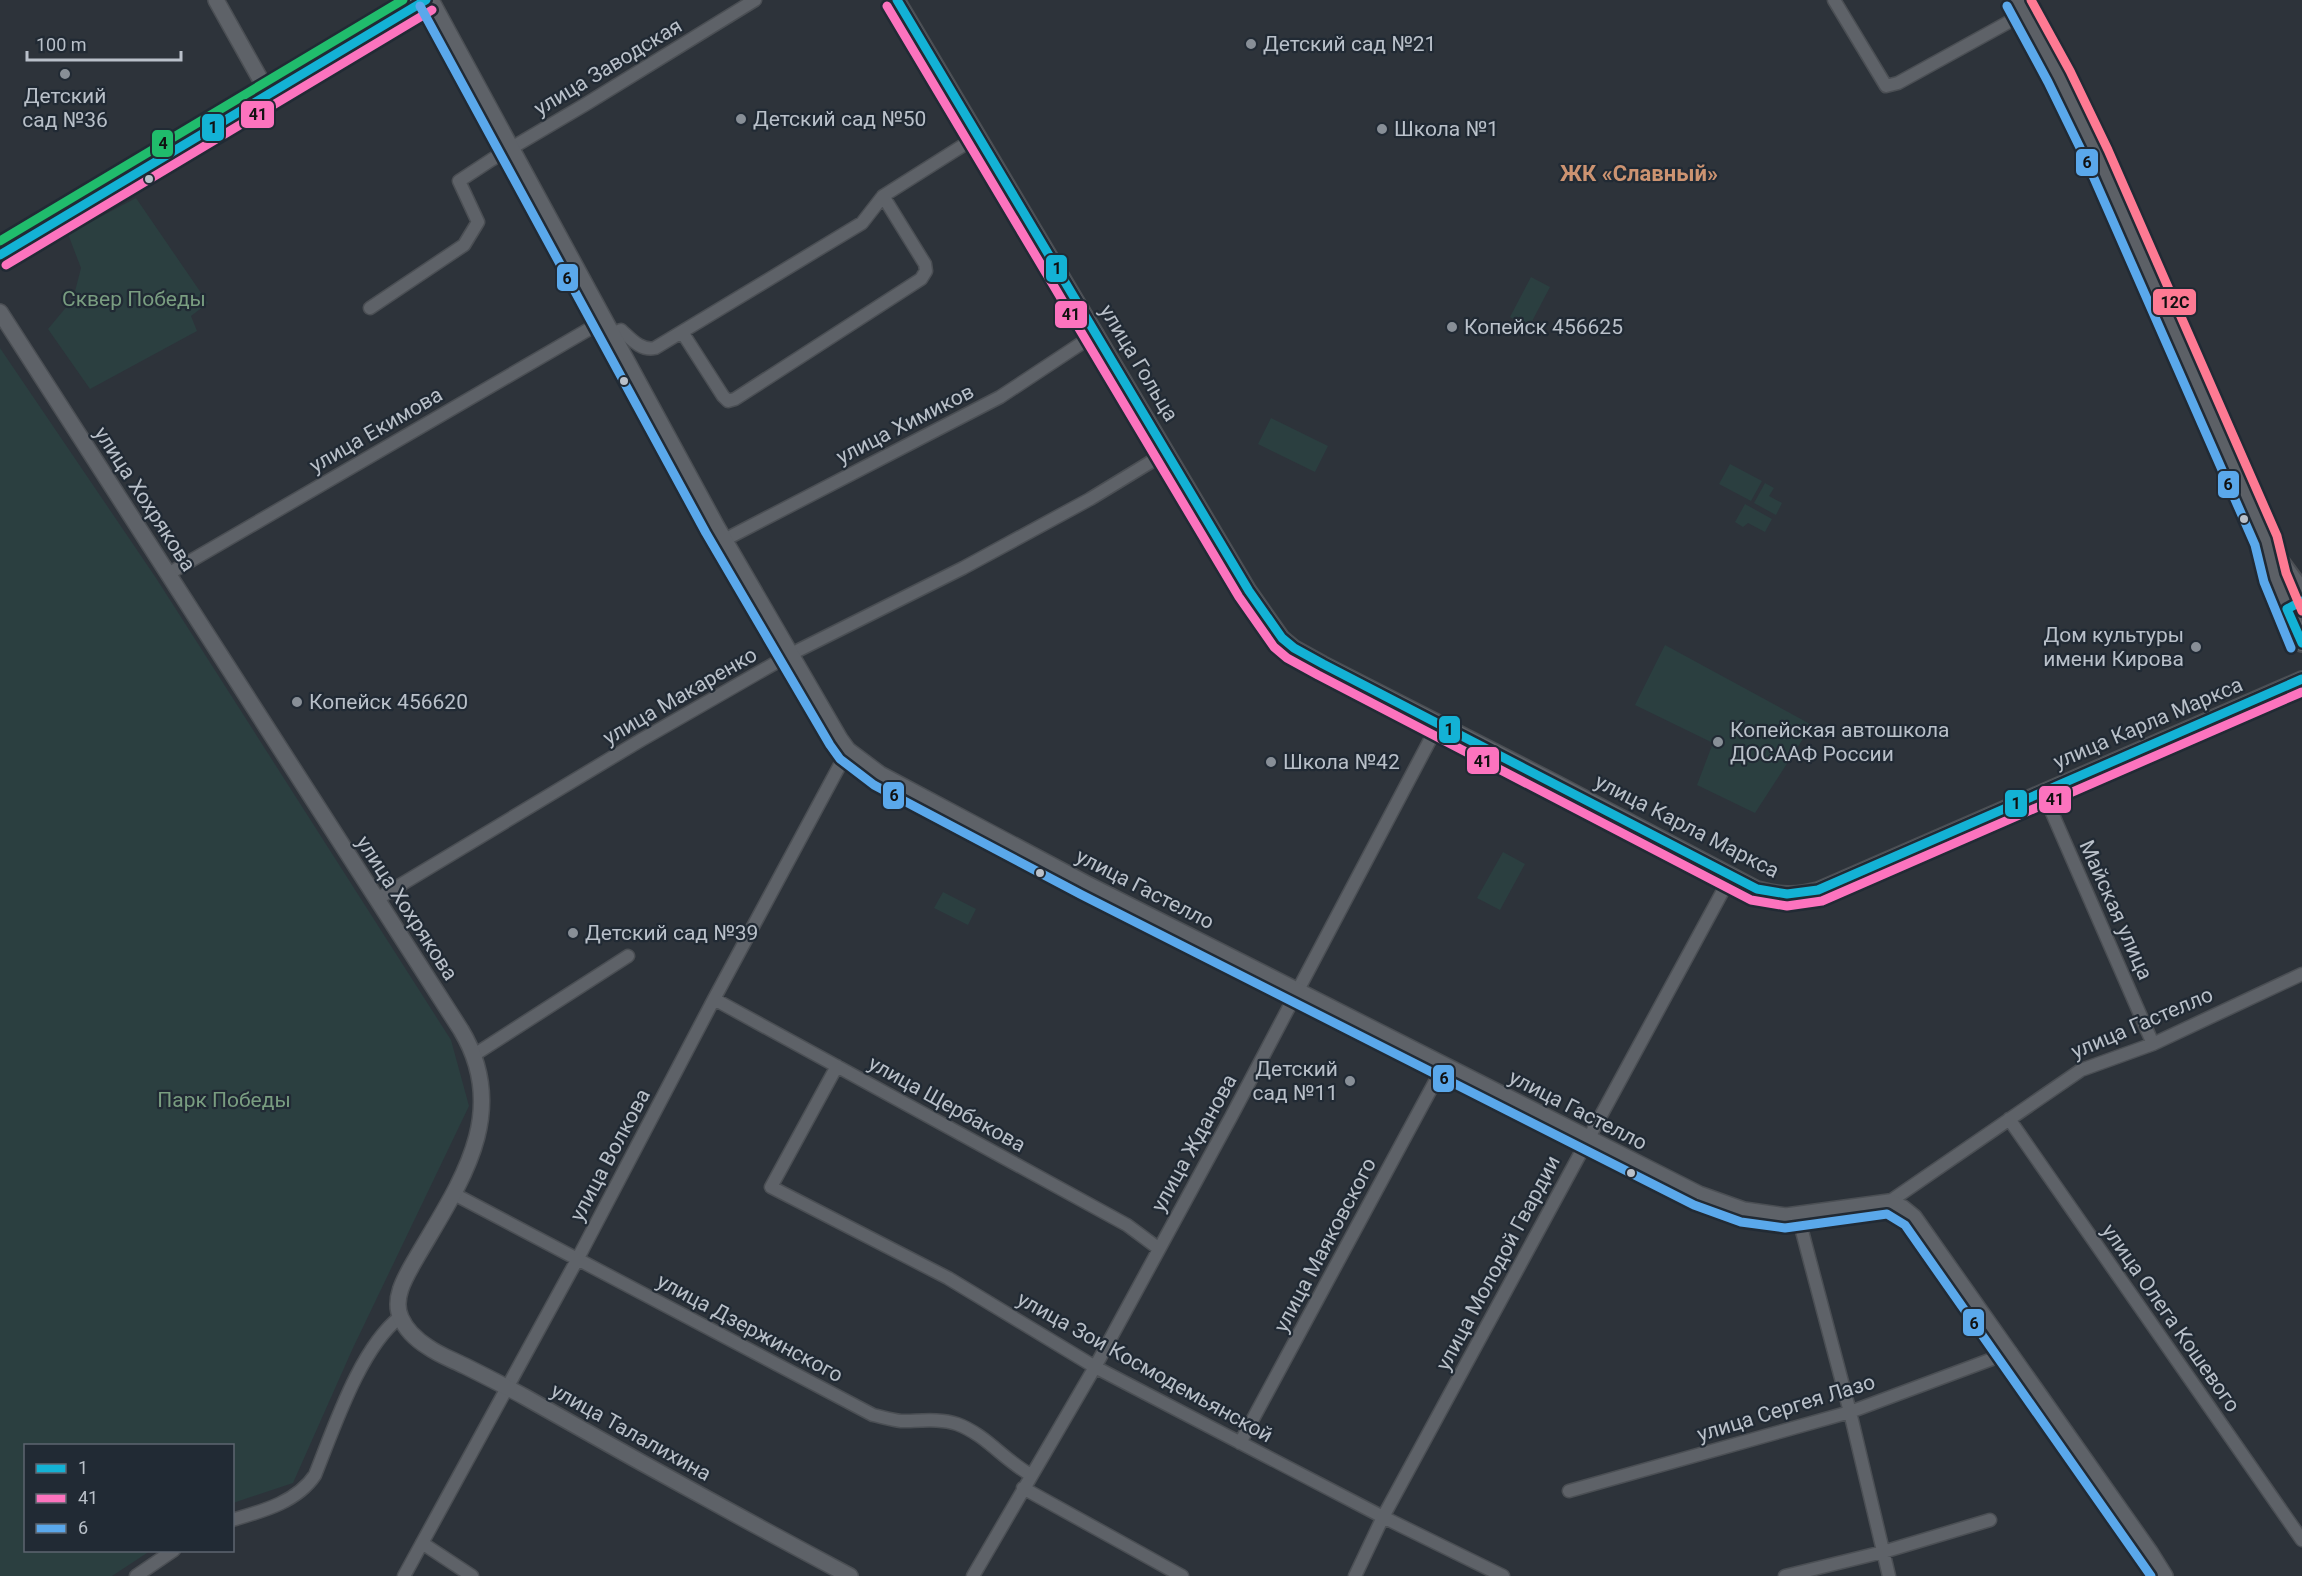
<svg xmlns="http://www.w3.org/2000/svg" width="2302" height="1576" font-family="Roboto,sans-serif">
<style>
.green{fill:#2b3f40}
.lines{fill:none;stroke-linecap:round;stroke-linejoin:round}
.minor-casing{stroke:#4b4f54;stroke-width:15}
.tertiary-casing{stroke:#4b4f54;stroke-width:18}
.secondary-casing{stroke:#4b4f54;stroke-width:20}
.primary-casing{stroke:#4b5056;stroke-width:22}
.minor{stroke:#5e6268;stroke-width:12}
.tertiary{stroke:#5e6268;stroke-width:15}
.secondary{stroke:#5c6066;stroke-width:16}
.primary{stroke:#5f646a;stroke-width:20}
.bus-1-casing{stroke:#212a34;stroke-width:14}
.bus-2-casing{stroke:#212a34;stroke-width:14}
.bus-3-casing{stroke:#212a34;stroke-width:14}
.bus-4-casing{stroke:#212a34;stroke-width:14}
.bus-5-casing{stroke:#212a34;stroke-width:14}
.bus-1{stroke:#13b2d5;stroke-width:9}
.bus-2{stroke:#fc73be;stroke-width:9}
.bus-3{stroke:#5aa8eb;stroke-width:9}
.bus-4{stroke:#fe7a93;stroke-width:9}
.bus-5{stroke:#20bc6c;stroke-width:9}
.poi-dot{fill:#888f97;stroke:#212a34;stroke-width:2}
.bus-dot{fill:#b9c0c9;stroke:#212a34;stroke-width:2}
.labels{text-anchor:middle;stroke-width:4.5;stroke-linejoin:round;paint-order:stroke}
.poi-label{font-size:21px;fill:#b9c0c9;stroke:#212a34;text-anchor:start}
.street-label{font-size:21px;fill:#b9c0c9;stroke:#212a34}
.park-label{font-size:21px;fill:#799d80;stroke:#212a34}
.neighbourhood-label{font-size:22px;font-weight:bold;fill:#cc9371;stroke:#212a34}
.line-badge{stroke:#212a34;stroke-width:2}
.pale-badge-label{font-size:16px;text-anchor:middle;font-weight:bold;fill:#111}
</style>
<rect width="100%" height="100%" fill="#2d333a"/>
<path class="green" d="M136,198L208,303L191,316L197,331L90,389L48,329L73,299L81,268L68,234Z
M1531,277L1550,287L1529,327L1510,317Z
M0,348L156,578L451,1040L469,1106L352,1350L293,1483L233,1503L232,1446H26V1550L150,1551L112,1576H0Z
M1271,418L1328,446L1315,472L1258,444Z
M1730,464L1762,481L1751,501L1719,484Z
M1765,483L1774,488L1769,496L1782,503L1776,515L1754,503Z
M1745,504L1772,519L1765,532L1748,523L1743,527L1735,522Z
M1665,645L1812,725L1755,813L1697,785L1713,743L1635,705Z
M1503,852L1525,864L1500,910L1477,898Z
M943,892L976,909L968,925L934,908Z"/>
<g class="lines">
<g class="minor-casing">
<path id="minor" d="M1834,0L1886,86L1898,83L2025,13
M370,308L464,245L478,222L459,181L491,160L586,104L755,0
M682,332L723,396L728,401L735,399L921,279L926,271L925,264L883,196
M611,334L621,330C631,339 641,351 655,348L862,223L883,196L978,136
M724,540L1000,397L1097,333
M168,574L603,321
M2043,792L2153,1044
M377,899L641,740L791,654L963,568L1090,499L1167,452
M714,999L1127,1225L1158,1248
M474,1055L628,956
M837,1066L771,1187L948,1278L1095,1367L1383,1517L1503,1576
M2009,1119L2302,1540
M454,1194L873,1415C882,1417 892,1420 901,1421C919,1421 940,1418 957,1424C985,1434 1005,1461 1031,1475
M1889,1202L2081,1070L2153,1044L2302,974
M1798,1216L1850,1412L1889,1576
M1240,1443L1444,1065
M1023,1488L1182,1576
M1569,1491L1850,1412L2011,1352
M232,1520C263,1511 297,1502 315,1475C334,1428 360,1348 400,1317
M422,1543L472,1576
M136,1576L174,1550
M404,1576L577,1260L714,999L848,750
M973,1576L1095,1367L1231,1117L1439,723
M1355,1576L1383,1517L1731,876
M1785,1576L1883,1552L1990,1520"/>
</g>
<g class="tertiary-casing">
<path id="tertiary" d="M216,0L263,84
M431,0L717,527L840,739L848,750L880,774L1087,884L1699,1194L1744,1210L1786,1216L1889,1202L1903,1208L1914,1217L2150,1552L2165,1576
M897,0L1249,591L1282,638L1294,648L1323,664L1554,782L1757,889C1779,895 1796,896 1818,890L2302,679
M0,312L461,1030C511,1113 460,1183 418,1255C408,1273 391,1297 401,1318C406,1330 417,1340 428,1347C439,1355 453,1360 465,1366C485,1376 505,1386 525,1397C632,1458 741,1518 850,1576"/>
</g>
<g class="secondary-casing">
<path id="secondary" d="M2017,0C2057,66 2089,137 2121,208C2171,318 2217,430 2266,541L2275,577L2302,643
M2272,550L2302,591"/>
</g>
<g class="primary-casing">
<path id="primary" d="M0,255L426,0"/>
</g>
<use href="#minor" class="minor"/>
<use href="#tertiary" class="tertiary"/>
<use href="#secondary" class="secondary"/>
<use href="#primary" class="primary"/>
<g class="bus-1-casing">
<path id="bus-1" d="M897,0L1249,591L1282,638L1294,648L1323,664L1757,889L1787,894L1818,890L2302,679
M0,255L426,0
M2302,601L2287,609L2302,643"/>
</g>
<g class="bus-2-casing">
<path id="bus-2" d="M887,6L1239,597L1274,647L1287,658L1318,675L1751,900L1787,906L1822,901L2302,692
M6,265L432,10"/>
</g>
<g class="bus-3-casing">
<path id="bus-3" d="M420,6L706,533L830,745L840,759L874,785L1082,895L1694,1205L1741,1222L1785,1228L1887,1214L1905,1225L2151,1576
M2007,6L2048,82L2086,160L2255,545L2264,582L2291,648"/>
</g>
<g class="bus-4-casing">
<path id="bus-4" d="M2031,0L2070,71L2108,150L2277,536L2286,573L2302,611"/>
</g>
<g class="bus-5-casing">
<path id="bus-5" d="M0,241L403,0"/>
</g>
<use href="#bus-1" class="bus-1"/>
<use href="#bus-2" class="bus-2"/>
<use href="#bus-3" class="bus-3"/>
<use href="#bus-4" class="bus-4"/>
<use href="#bus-5" class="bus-5"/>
</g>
<g class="poi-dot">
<circle cx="1251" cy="44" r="6"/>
<circle cx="65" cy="74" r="6"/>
<circle cx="741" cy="119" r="6"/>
<circle cx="1382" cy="129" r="6"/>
<circle cx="1452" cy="327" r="6"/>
<circle cx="2196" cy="647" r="6"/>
<circle cx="297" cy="702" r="6"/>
<circle cx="1718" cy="742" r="6"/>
<circle cx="1271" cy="762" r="6"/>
<circle cx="573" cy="933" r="6"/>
<circle cx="1350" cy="1081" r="6"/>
</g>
<g class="bus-dot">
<circle cx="149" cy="179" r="5"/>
<circle cx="624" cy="381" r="5"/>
<circle cx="2244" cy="519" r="5"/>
<circle cx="1040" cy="873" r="5"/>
<circle cx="1631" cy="1173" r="5"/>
</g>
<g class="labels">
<g class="poi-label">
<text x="1263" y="51">Детский сад №21</text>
<text x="65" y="103" text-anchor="middle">Детский<tspan x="65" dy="24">сад №36</tspan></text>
<text x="753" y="126">Детский сад №50</text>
<text x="1394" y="136">Школа №1</text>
<text x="1464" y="334">Копейск 456625</text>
<text x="2184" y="642" text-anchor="end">Дом культуры<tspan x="2184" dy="24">имени Кирова</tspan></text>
<text x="309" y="709">Копейск 456620</text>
<text x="1730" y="737">Копейская автошкола<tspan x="1730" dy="24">ДОСААФ России</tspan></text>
<text x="1283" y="769">Школа №42</text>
<text x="585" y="940">Детский сад №39</text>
<text x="1338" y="1076" text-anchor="end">Детский<tspan x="1338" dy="24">сад №11</tspan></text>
</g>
<g class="street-label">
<text transform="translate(608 67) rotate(-31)" y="7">улица Заводская</text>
<text transform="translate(1139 363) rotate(59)" y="7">улица Гольца</text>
<text transform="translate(905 424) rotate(-27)" y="7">улица Химиков</text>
<text transform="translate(376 430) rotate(-30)" y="7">улица Екимова</text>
<text transform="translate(145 499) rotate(57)" y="7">улица Хохрякова</text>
<text transform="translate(680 696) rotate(-30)" y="7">улица Макаренко</text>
<text transform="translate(2148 723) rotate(-23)" y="7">улица Карла Маркса</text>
<text transform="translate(1687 826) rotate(27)" y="7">улица Карла Маркса</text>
<text transform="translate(1145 889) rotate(27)" y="7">улица Гастелло</text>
<text transform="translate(407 908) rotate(57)" y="7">улица Хохрякова</text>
<text transform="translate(2116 910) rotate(66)" y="7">Майская улица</text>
<text transform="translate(2142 1023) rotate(-23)" y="7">улица Гастелло</text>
<text transform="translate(947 1104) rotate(29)" y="7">улица Щербакова</text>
<text transform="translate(1578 1110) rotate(27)" y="7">улица Гастелло</text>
<text transform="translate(1194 1143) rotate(-61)" y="7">улица Жданова</text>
<text transform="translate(610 1155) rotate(-62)" y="7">улица Волкова</text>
<text transform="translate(1325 1245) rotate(-62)" y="7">улица Маяковского</text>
<text transform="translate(1498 1263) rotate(-62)" y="7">улица Молодой Гвардии</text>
<text transform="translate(2171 1318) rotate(55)" y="7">улица Олега Кошевого</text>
<text transform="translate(750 1328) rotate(28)" y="7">улица Дзержинского</text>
<text transform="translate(1145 1367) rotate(29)" y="7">улица Зои Космодемьянской</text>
<text transform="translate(1786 1408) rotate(-17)" y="7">улица Сергея Лазо</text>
<text transform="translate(631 1432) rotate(29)" y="7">улица Талалихина</text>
</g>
<g class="park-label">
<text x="134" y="306">Сквер Победы</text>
<text x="224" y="1107">Парк Победы</text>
</g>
<g class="neighbourhood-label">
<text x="1639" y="181">ЖК «Славный»</text>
</g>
</g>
<g class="line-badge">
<rect x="240" y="100" width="35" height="29" rx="6" fill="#fc73be"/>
<rect x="201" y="113" width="24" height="29" rx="6" fill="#13b2d5"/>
<rect x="151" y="129" width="23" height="29" rx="6" fill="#20bc6c"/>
<rect x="2075" y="148" width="24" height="29" rx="6" fill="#5aa8eb"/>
<rect x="1045" y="254" width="23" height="29" rx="6" fill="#13b2d5"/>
<rect x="556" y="263" width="23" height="29" rx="6" fill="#5aa8eb"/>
<rect x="2152" y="288" width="45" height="28" rx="6" fill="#fe7a93"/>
<rect x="1054" y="300" width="34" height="29" rx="6" fill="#fc73be"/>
<rect x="2217" y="470" width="23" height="29" rx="6" fill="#5aa8eb"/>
<rect x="1438" y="715" width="23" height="29" rx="6" fill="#13b2d5"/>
<rect x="1466" y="746" width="34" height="29" rx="6" fill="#fc73be"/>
<rect x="882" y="781" width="23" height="29" rx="6" fill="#5aa8eb"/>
<rect x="2038" y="785" width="34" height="29" rx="6" fill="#fc73be"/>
<rect x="2004" y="789" width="24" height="29" rx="6" fill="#13b2d5"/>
<rect x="1432" y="1064" width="23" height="29" rx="6" fill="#5aa8eb"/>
<rect x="1962" y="1308" width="23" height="29" rx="6" fill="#5aa8eb"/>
</g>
<g class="pale-badge-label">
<text x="258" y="120">41</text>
<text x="213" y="133">1</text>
<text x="163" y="149">4</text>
<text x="2087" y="168">6</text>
<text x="1057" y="274">1</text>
<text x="567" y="284">6</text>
<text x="2175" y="308">12С</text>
<text x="1071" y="320">41</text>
<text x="2228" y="490">6</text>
<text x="1449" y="735">1</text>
<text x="1483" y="767">41</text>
<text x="894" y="801">6</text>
<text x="2055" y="805">41</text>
<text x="2016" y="809">1</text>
<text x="1444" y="1084">6</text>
<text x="1974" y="1329">6</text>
</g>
<rect x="24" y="1444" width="210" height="108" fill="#212a34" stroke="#5e6670" stroke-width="1.5"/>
<rect x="36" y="1464" width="30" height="9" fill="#13b2d5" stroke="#5e6670" stroke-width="1.5"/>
<text x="78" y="1474" font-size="18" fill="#b9c0c9">1</text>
<rect x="36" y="1494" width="30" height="9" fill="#fc73be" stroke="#5e6670" stroke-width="1.5"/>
<text x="78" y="1504" font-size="18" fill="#b9c0c9">41</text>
<rect x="36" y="1524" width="30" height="9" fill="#5aa8eb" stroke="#5e6670" stroke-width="1.5"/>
<text x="78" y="1534" font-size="18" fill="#b9c0c9">6</text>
<path d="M27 51v9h154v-9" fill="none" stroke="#b9c0c9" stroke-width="3"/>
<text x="36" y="51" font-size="18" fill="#b9c0c9" stroke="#212a34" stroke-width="4.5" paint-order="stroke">100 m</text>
</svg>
